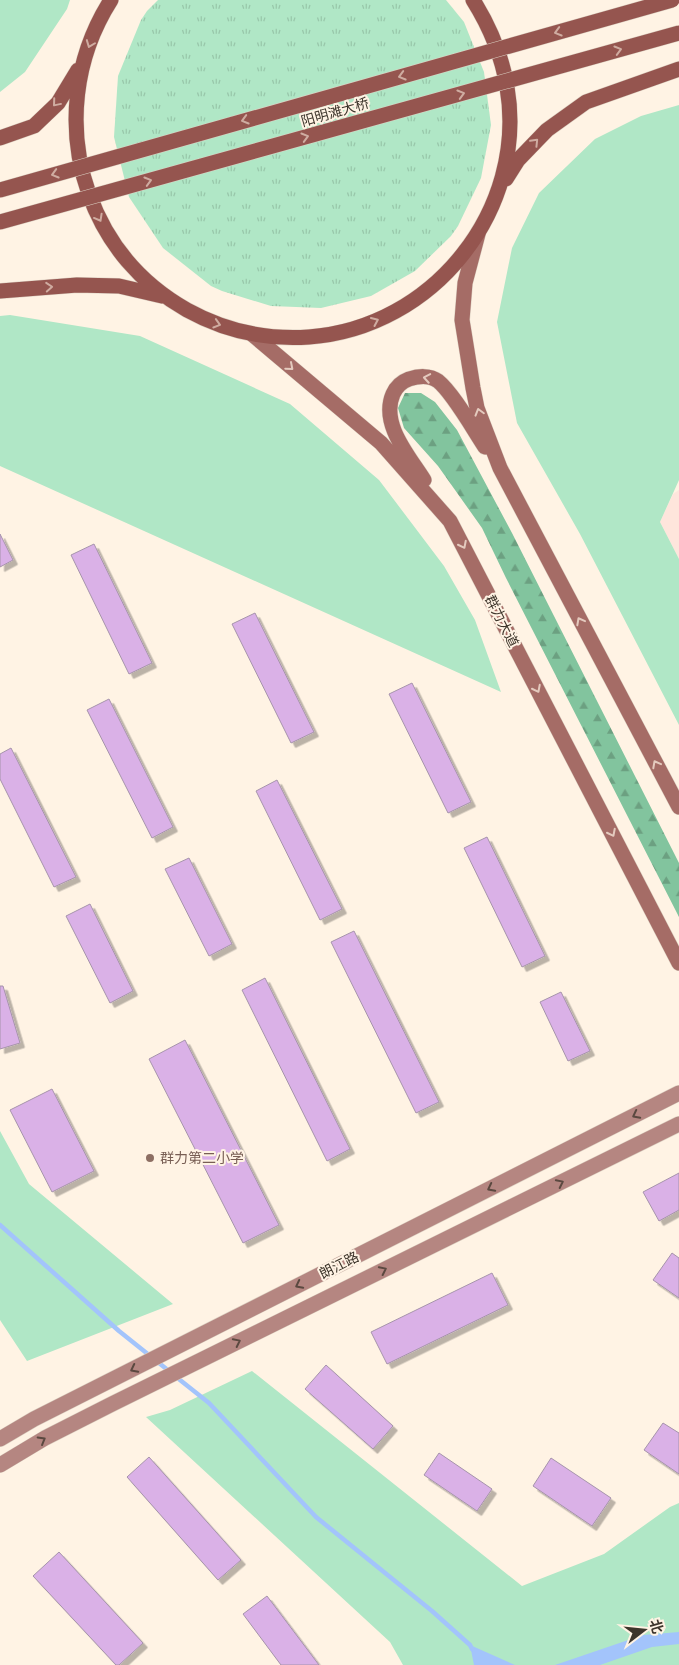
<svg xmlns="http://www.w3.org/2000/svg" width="679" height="1665" font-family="'PT Serif','Noto Sans SC',serif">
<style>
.commercial{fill:#fee5dc}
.grass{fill:url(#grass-tufts)}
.forest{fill:url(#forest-firs)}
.green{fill:#b0e7c6}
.water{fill:#a3c4fb}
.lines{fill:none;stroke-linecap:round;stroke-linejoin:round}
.stream{stroke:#a3c4fb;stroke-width:4.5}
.building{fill:#dab1e7;stroke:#a694ab;filter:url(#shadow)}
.secondary-casing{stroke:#dcd1c3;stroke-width:16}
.primary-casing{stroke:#dcd1c3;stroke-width:16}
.highway-casing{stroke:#dcd1c3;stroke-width:16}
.secondary{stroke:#b58681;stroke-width:15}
.primary{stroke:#a56c66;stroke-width:15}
.highway{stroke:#95554f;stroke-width:15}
.highway-bridge-casing{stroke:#dcd1c3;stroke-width:16;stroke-linecap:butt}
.highway-bridge{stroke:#95554f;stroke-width:15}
.oneway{stroke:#cfaca1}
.oneway2{stroke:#e4cabe}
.oneway3{stroke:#5b4940}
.education-dot{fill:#8d6e63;stroke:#fff3e4;stroke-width:2}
.labels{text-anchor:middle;stroke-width:4;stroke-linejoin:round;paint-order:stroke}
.street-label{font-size:14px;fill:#3d352b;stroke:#fff3e4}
.education-label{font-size:14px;fill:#785e54;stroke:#fff3e4;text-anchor:start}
</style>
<defs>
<pattern id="grass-tufts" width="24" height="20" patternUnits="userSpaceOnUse" patternTransform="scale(1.25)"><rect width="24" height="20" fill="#b0e7c6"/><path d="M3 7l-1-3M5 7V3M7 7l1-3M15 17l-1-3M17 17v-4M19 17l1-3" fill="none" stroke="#98c7aa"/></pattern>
<pattern id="forest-firs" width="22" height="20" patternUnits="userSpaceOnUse" patternTransform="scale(1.25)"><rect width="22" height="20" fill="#82c49e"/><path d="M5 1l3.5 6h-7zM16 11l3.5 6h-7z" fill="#6ca081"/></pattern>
<filter id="shadow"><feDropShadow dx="4.5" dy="4.5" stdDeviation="0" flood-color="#0004"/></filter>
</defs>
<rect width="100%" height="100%" fill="#fff3e4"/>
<path class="commercial" d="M679,490V559L660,522L673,494Z"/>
<path class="grass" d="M158,0H446L464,22L484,72L491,125L481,178L458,226L451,236L415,271L371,296L321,308L271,306L222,291L211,286L163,248L129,197L114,137L118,76L141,20L147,11Z"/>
<path class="forest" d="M405,393H421L435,402L457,430L512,533L679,863V917L506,578L482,528L438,466L404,428L398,408Z"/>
<path class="green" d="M0,0H70L67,9L25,72L0,92Z
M679,105V480L660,522L679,559V725L580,534L517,423L497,322L512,248L539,193L595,139L641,116Z
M10,315L140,336L290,404L379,480L444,566L475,620L501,692L0,466V316Z
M0,1131L29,1184L173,1304L27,1361L0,1320Z
M252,1371L522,1586L604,1554L670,1507L679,1503V1665H403L390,1642L146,1417L170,1410Z"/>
<path class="water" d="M679,1632V1644L652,1647L600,1665H555L643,1635Z
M470,1645L515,1665H474Z"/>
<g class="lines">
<path class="stream" d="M0,1225L119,1331L169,1371
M175,1376L209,1403L316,1517L432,1611L470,1645L472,1649"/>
</g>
<path class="building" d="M0,534L13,560L0,567Z
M94,544L152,663L129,674L71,555Z
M255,613L314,732L291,743L232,624Z
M412,683L471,802L448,813L389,694Z
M109,699L173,827L152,838L87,710Z
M11,748L76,877L54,887L0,779V754Z
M277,780L342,909L320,920L256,791Z
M487,837L545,956L522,967L464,848Z
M189,858L232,944L209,956L165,869Z
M90,904L133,991L110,1003L66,916Z
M354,931L439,1102L416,1113L331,942Z
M265,978L350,1149L327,1161L242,990Z
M0,986H3L20,1043L0,1049Z
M561,992L590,1051L568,1061L540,1002Z
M185,1040L279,1225L243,1243L149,1059Z
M52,1089L94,1171L52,1192L10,1110Z
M679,1173V1210L659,1221L643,1192Z
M672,1253L679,1258V1298L653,1280Z
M492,1273L508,1305L387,1364L371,1332Z
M326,1365L393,1426L373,1449L305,1389Z
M663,1423L679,1433V1474L644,1450Z
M439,1453L492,1489L477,1511L424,1475Z
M149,1457L241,1560L218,1580L127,1477Z
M551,1458L611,1498L592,1526L533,1486Z
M59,1552L143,1643L119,1665H116L33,1576Z
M267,1596L319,1665H281L243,1614Z"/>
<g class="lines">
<g class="secondary-casing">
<path id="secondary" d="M0,1439L34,1419L679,1093
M0,1465L45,1438L112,1404L679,1124"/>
</g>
<g class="primary-casing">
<path id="primary" d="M478,234L465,283L462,320L473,388L477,408L500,468L679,807
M253,335L381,443L450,521L679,963
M424,480C409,456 380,424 393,394C396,387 401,382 409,379C418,376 430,375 438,381C453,393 473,429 485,447"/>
</g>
<g class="highway-casing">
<path id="highway" d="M111,0C74,58 66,129 89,194C107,244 141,284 187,310C225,331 266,340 309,337C433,328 528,210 507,87C502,56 490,27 473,0
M0,138L34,126L58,103L78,70
M506,179L518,160L547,130L586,102L679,69
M0,291L77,285L119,286L162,296"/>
</g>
<use href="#secondary" class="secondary"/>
<use href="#primary" class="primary"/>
<use href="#highway" class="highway"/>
<g class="highway-bridge-casing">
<path id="highway-bridge" d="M0,190L672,0
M0,222L679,33"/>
</g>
<use href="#highway-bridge" class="highway-bridge"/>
</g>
<defs><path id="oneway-chevron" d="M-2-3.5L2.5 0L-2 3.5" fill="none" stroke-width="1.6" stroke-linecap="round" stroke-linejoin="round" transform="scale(1.25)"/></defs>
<g class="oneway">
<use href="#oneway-chevron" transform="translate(558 32) rotate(164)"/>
<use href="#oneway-chevron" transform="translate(90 44) rotate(111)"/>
<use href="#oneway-chevron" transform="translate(618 50) rotate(-16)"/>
<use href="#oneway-chevron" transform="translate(402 76) rotate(164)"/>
<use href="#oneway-chevron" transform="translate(461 94) rotate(-16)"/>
<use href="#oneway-chevron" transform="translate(56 103) rotate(130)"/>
<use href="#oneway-chevron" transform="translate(245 120) rotate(164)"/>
<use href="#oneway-chevron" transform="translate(305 137) rotate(-16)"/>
<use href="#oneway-chevron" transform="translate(535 142) rotate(-46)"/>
<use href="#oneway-chevron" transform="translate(55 174) rotate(164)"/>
<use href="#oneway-chevron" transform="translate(148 181) rotate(-16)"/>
<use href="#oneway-chevron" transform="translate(99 218) rotate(61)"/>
<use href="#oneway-chevron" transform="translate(49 287) rotate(-4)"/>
<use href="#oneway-chevron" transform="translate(375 321) rotate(-24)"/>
<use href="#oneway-chevron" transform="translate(217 324) rotate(17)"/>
</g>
<g class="oneway2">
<use href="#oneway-chevron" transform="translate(290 367) rotate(41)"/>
<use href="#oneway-chevron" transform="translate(427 378) rotate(-170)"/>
<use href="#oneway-chevron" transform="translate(479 412) rotate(-106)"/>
<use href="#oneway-chevron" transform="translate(463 545) rotate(63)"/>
<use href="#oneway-chevron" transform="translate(580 621) rotate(-118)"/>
<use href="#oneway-chevron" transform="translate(537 689) rotate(63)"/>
<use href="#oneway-chevron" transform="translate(656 764) rotate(-118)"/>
<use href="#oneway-chevron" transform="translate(612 833) rotate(63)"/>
</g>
<g class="oneway3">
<use href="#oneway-chevron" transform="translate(636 1115) rotate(153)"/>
<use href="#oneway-chevron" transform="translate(560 1183) rotate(-26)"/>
<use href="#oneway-chevron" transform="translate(491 1188) rotate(153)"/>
<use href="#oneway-chevron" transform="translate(383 1270) rotate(-26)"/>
<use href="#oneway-chevron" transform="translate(299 1285) rotate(153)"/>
<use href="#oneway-chevron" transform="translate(237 1342) rotate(-26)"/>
<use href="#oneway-chevron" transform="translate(134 1369) rotate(153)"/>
<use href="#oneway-chevron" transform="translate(42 1440) rotate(-30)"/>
</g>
<circle class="education-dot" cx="150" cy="1158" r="5"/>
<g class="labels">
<g class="street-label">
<text transform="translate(335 112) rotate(-16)" y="5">阳明滩大桥</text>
<text transform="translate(502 621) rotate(63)" y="5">群力大道</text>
<text transform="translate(339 1265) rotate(-27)" y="5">朗江路</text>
</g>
<g class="education-label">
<text x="160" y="1163">群力第二小学</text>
</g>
</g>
<g transform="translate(644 1630) rotate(74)" stroke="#fff3e4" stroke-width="4" paint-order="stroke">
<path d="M0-4L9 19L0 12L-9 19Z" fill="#3d352b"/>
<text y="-8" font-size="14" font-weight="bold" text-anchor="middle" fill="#3d352b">北</text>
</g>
</svg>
